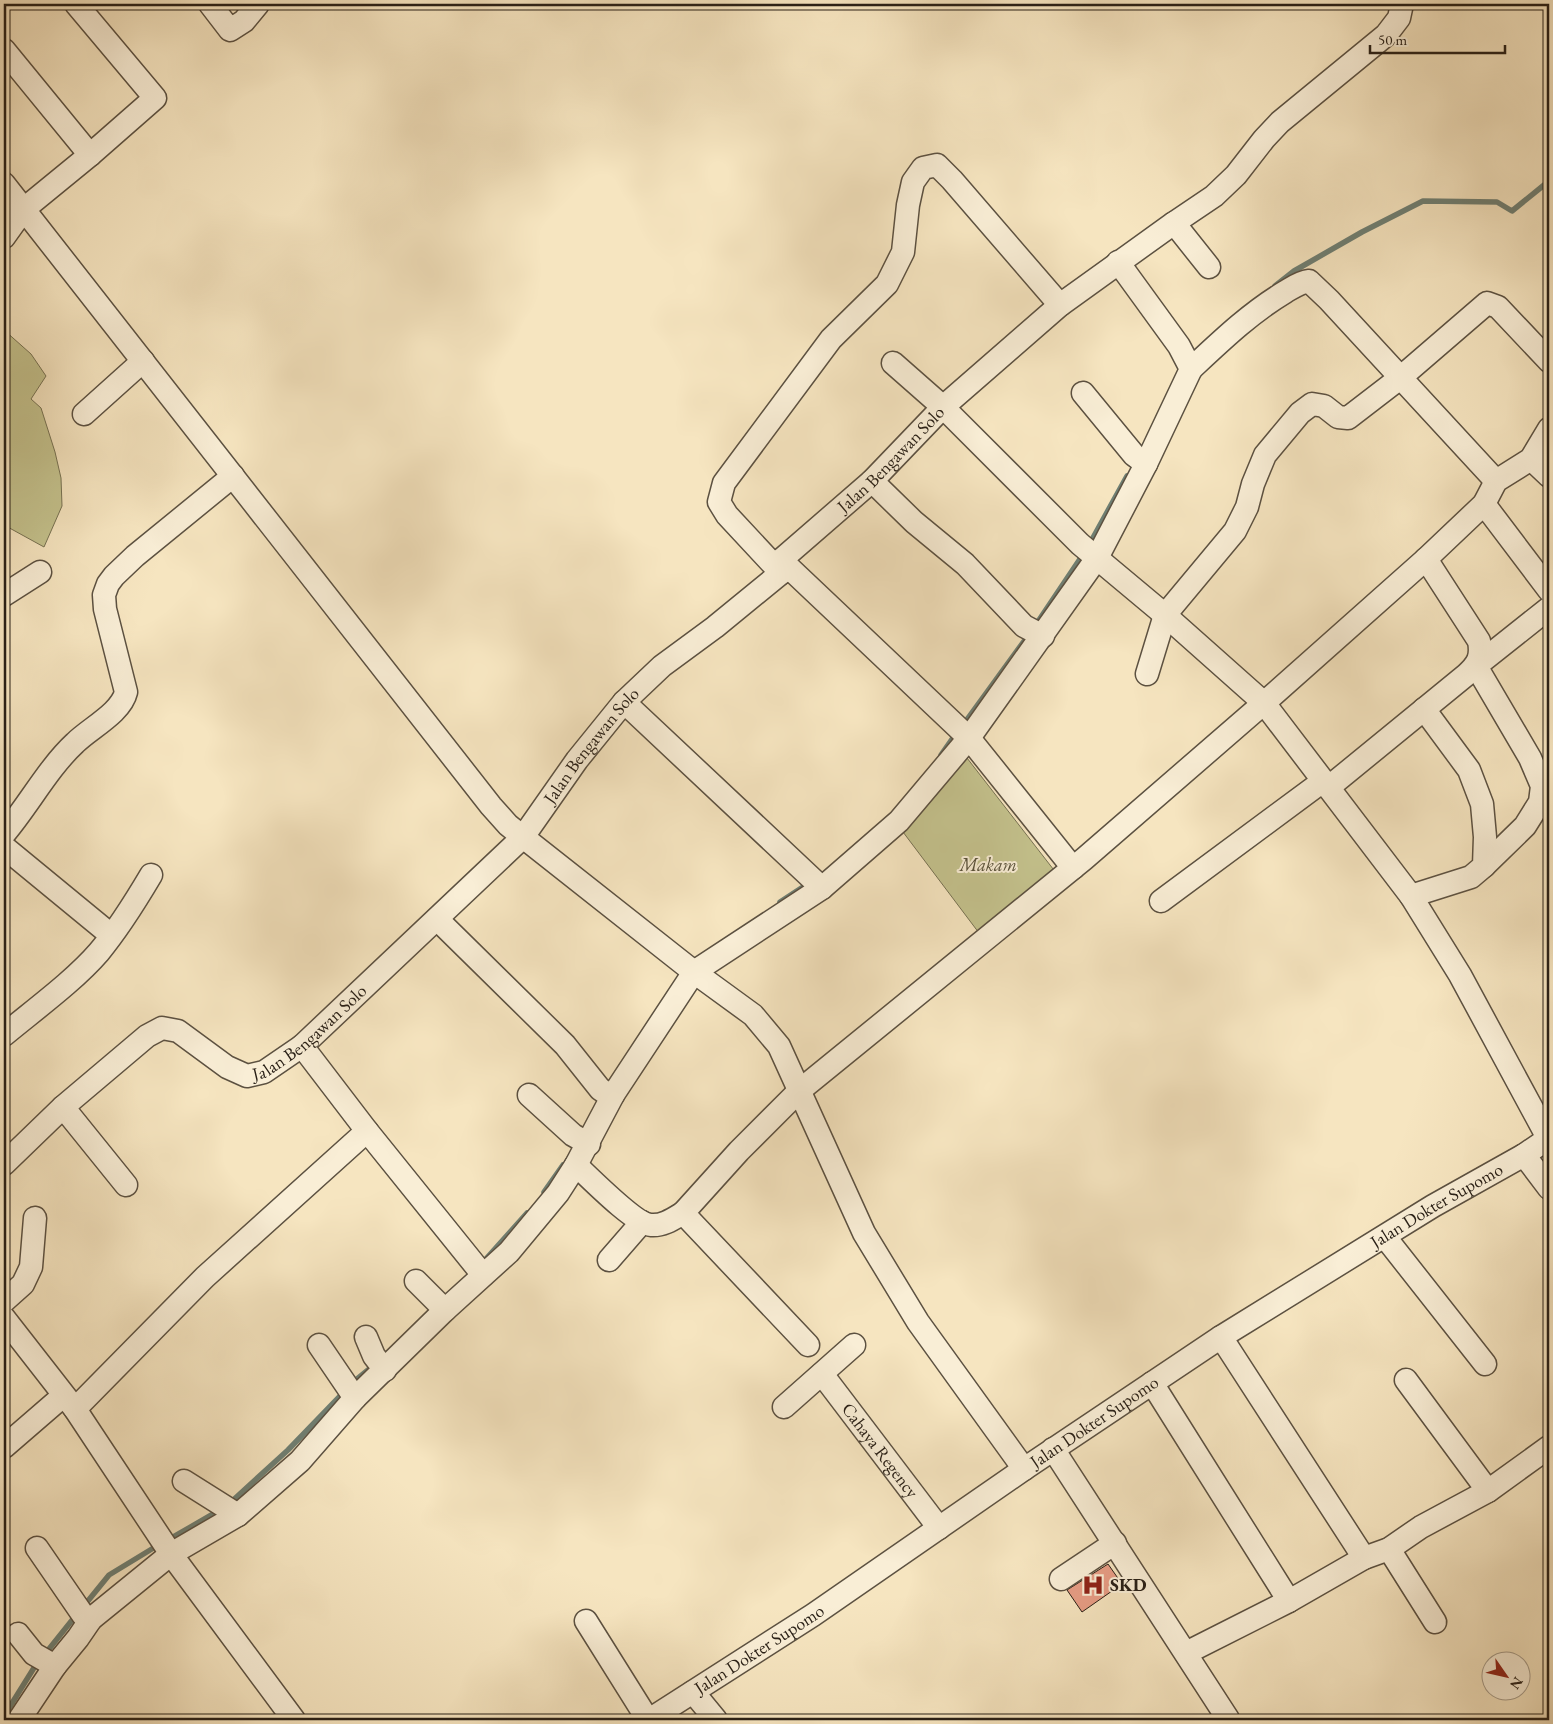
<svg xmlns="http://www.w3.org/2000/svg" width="1553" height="1724" font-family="'EB Garamond',serif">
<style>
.green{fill:#c4c28d;stroke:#767152}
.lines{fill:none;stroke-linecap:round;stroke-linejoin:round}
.stream{stroke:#6f7f73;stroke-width:5.5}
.building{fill:#e79d85;stroke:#292017}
.minor-casing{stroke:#5c5141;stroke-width:25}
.minor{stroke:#f9eed6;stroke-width:22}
.labels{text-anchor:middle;stroke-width:4;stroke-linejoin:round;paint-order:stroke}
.street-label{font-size:18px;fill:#292017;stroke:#f9eed6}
.park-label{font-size:18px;font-style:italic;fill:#58513a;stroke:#f9eed6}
.poi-label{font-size:18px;font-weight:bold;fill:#292017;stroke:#f9eed6;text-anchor:start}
</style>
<rect width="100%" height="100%" fill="#f6e5c0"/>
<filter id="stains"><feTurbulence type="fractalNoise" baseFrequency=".004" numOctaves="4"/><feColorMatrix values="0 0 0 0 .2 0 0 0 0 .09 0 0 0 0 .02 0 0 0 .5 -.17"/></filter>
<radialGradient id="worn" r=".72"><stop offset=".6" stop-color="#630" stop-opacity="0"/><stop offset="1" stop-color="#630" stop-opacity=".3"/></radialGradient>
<path class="green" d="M4,330L31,354L46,376L31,399L41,408L55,452L61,478L62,506L44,547L4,525Z
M967,758L1057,874L979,933L903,832Z"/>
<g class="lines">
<path class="stream" d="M1275,286L1294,271L1362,232L1423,201L1497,202L1512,211L1549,181
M1089,545L1127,476
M1035,626L1084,553
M963,725L1030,633
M941,755L957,732
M780,902L806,885
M544,1192L563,1165
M485,1260L527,1213
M351,1384L373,1366
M230,1503L288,1450L345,1391
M168,1540L220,1510
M83,1607L109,1575L160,1544
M45,1654L77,1614
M4,1716L37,1663"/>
</g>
<path class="building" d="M1108,1564L1122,1584L1082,1612L1067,1590Z"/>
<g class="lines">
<g class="minor-casing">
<g id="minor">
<path d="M210,4L230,30L244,21L258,4"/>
<path d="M4,50L90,155"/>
<path d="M4,184L491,806L508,825L523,837L694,972L753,1015L779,1046L864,1233L918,1322L1024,1469"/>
<path d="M1174,223L1209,267"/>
<path d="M4,237L24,209L90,155L155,98L76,4"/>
<path d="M893,363L943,407L1080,544L1165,615L1264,703L1411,896L1460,975L1548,1138"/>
<path d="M1191,369C1221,341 1250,313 1285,292C1292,288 1300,282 1309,281L1329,300L1496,481"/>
<path d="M1083,393L1134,455L1146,464"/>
<path d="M84,414L143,361"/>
<path d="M1531,459L1549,476"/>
<path d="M872,481L914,522L965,564L1024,626L1043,636"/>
<path d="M1484,504L1549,590"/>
<path d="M781,560L969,738L1073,868"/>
<path d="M781,573L727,515L719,502L724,483L831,339L887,284L903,252L908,205L913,182L923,168L937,165L952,180L1060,305"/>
<path d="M4,595L40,572"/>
<path d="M1147,674L1165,615L1235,531L1247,507L1253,484L1265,455L1300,413L1312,404L1324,406L1338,417L1348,418L1400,378L1487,303L1498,307L1549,361"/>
<path d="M624,702L822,888"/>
<path d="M1329,787L1466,675C1478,664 1482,657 1479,641L1426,559"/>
<path d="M4,834C28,806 48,768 75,743C90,728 121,713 126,692L105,609L104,595L108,584L114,576L135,556L233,476"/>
<path d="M4,847L111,935"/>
<path d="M1484,866L1525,826L1540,802L1542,786L1530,758L1476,666L1549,608"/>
<path d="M1411,896L1471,877L1484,866L1485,837L1482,804L1469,770L1424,709"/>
<path d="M1161,901L1323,781"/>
<path d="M437,919L565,1045L600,1089L609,1095H613"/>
<path d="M4,1035C34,1010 74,981 99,952C119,928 135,902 151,875"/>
<path d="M302,1046L367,1131L483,1275"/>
<path d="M529,1095L573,1135L589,1144"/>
<path d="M63,1107L126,1185"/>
<path d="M1524,1155L1549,1188"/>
<path id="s1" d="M4,1164L63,1107L147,1036L162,1028L178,1031L227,1067L247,1076L264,1072L302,1046L523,837L577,760L624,702L662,666L715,627L781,573V560L872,481L943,407L1060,305L1174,223L1214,196L1236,175L1264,139L1280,122L1386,35L1399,18L1402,4"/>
<path d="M576,1165C590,1178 635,1224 651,1225C663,1226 673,1219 683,1213"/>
<path d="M1385,1237L1485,1364"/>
<path d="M609,1260L642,1222"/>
<path d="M416,1281L445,1310"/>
<path d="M4,1301L23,1284L31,1267L35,1218"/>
<path d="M4,1318L75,1409L171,1554L294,1720"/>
<path d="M366,1337L374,1356L385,1370"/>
<path d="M1221,1337L1364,1558"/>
<path d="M319,1345L355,1398"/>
<path d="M808,1345L683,1213L739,1151L799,1091L1084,859L1264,703L1426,559L1484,504L1496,481L1531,459L1549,429"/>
<path id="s2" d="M822,1374L939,1528"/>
<path d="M1406,1380L1488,1491"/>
<path d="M1152,1383L1289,1601"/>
<path d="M784,1407L854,1345"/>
<path d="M75,1409L205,1277L367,1131"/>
<path d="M4,1447L63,1396"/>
<path d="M1053,1449L1228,1719"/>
<path d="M184,1481L238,1515"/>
<path d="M37,1548L83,1615L91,1619"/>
<path d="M1389,1549L1435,1622"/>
<path d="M1061,1579L1115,1543"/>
<path d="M586,1621L648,1720"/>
<path d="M18,1634L34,1654L55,1666"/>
<path d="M1186,1653L1289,1601L1364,1558L1389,1549L1421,1527L1488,1491L1549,1447"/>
<path d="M693,1692L716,1720"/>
<path d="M19,1720L55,1666L78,1638L91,1619L171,1554L238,1515L300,1461L355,1398L445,1310L509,1252L558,1193L576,1165L613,1095L694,972L822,888L899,821L969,738L1097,558L1146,464L1191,369L1179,346L1118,262"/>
<path id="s3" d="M649,1720L813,1615L1024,1469L1221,1337L1433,1206L1524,1155L1549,1138"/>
</g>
</g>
<use href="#minor" class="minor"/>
</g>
<defs>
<g id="hospital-bare" transform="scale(1.725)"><path d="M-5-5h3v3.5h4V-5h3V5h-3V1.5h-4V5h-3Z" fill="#8f2418" stroke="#f9eed6" stroke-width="2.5" paint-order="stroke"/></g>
</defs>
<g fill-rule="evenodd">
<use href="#hospital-bare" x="1093" y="1585"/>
</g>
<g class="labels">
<g class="street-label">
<text dy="6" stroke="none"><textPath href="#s1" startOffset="1210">Jalan Bengawan Solo</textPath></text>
<text dy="6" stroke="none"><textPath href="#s1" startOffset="790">Jalan Bengawan Solo</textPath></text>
<text dy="6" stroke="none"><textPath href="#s1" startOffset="385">Jalan Bengawan Solo</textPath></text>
<text dy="6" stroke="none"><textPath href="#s3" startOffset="941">Jalan Dokter Supomo</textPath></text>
<text dy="6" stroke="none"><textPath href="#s3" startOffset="536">Jalan Dokter Supomo</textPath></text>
<text dy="6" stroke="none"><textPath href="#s2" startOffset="96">Cahaya Regency</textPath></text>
<text dy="6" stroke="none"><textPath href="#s3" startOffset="131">Jalan Dokter Supomo</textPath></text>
</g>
<g class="park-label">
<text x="988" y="871">Makam</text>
</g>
<g class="poi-label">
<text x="1110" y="1591">SKD</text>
</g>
</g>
<rect width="1553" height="1724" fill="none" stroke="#f6e5c0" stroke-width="20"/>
<rect x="5" y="5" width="1543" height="1714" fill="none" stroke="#292017" stroke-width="2.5"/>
<rect x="10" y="10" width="1533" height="1704" fill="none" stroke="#292017"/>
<g transform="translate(1506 1676) rotate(124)"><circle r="24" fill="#f9eed6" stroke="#a69c8a"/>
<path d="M0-4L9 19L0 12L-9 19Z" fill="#8f2418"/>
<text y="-8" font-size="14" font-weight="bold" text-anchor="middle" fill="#292017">N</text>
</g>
<path d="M1370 45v8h135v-8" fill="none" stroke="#292017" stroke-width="2.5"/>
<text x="1378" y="45" font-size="15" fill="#292017" stroke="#f9eed6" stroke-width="4" paint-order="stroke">50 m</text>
<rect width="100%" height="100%" filter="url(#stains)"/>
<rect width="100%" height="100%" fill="url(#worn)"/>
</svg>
